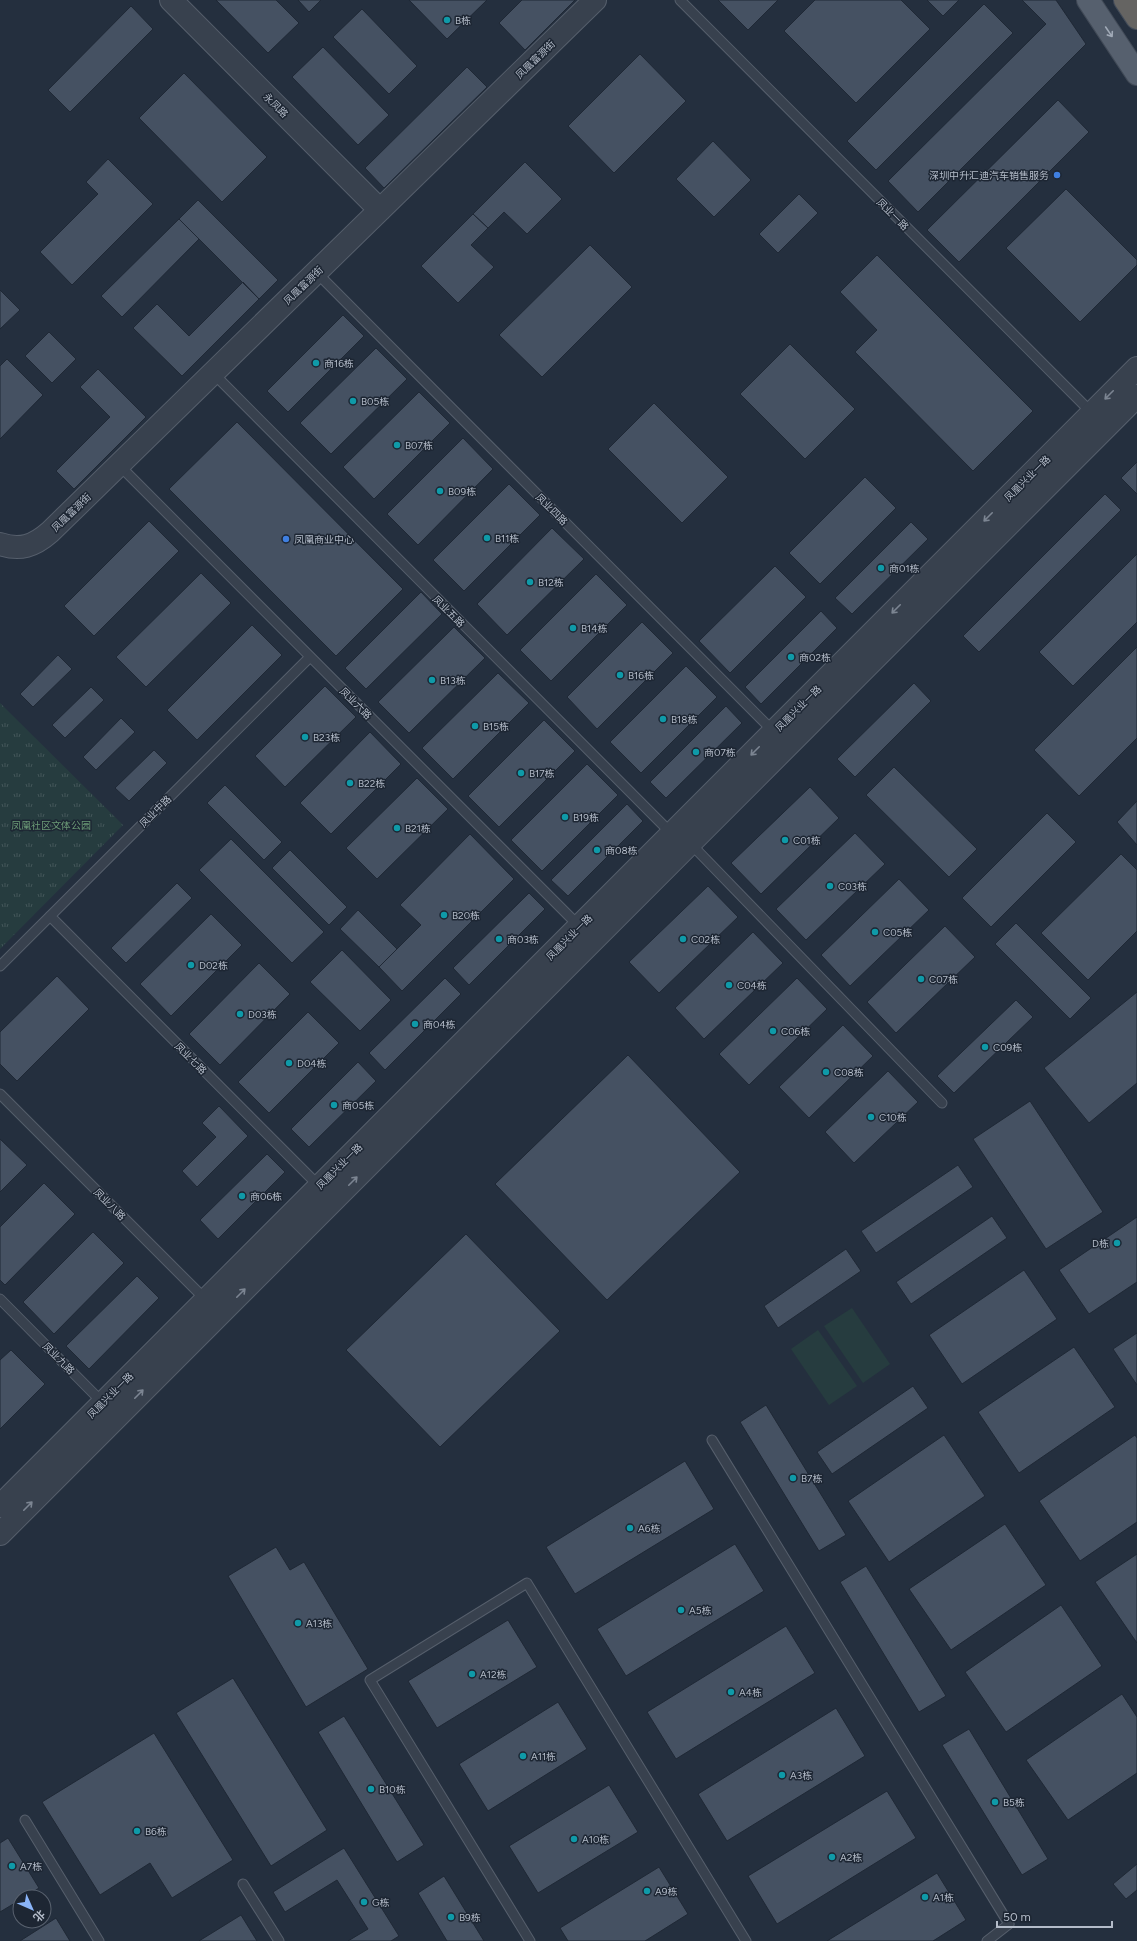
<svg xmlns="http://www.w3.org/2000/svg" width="1137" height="1941" font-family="Figtree,'Noto Sans SC',sans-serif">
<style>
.grass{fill:#263c3f}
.park{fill:url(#park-tufts)}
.building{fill:#455162;stroke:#1f2835}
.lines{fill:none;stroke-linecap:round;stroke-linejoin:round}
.service-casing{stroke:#565f6c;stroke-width:11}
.tertiary-casing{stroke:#565f6c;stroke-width:24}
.primary-casing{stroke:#414a57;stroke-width:24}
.trunk-casing{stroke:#434c59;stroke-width:24}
.service{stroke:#38414e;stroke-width:9}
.tertiary{stroke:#38414e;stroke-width:22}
.primary{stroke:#56606e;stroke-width:22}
.trunk{stroke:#656462;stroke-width:22}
.oneway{stroke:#a1aab7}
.oneway2{stroke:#7c8592}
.culture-dot{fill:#0f9aa8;stroke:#1d2633;stroke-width:1.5}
.shop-dot{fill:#3f7fe0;stroke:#1d2633;stroke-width:1.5}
.labels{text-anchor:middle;stroke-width:3;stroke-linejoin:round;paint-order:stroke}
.poi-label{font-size:10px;fill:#b4bcc9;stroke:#1d2633;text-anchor:start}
.street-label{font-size:10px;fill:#b4bcc9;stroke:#1d2633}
.park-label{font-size:10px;fill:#6b9a76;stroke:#1d2633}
</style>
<defs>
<pattern id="park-tufts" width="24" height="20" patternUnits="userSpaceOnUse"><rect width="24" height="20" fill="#263c3f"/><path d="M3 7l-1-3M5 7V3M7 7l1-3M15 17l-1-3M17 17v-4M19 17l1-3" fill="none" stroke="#435659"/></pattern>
</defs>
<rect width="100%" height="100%" fill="#242f3e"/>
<path class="grass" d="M852,1308L890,1364L863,1383L824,1326Z
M818,1330L857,1386L829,1405L791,1349Z"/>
<path class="park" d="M0,703L123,825L0,949Z"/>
<path class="building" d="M216,0H276L299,23L268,53Z
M298,0H321L309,12Z
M409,0H487L447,39Z
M522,0H575L525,50L499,23Z
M718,0H778L748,30Z
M815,0H901L930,29L856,103L784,31Z
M927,0H959L943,16Z
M1022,0H1056L1086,44L918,212L888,181L1046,24Z
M984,4L1013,33L876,170L847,141Z
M131,6L153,29L70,112L48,90Z
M362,9L417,66L389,94L333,37Z
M323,47L389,115L358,145L292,77Z
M640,54L686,101L614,173L568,126Z
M467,67L487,87L384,188L365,168Z
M184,73L267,157L222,202L139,118Z
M1058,100L1089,132L959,262L927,230Z
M713,141L751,180L714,217L676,179Z
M108,159L153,204L72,285L40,252L98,194L86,182Z
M525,162L562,199L527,234L504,212L488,228L473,214Z
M1066,189L1137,260V265L1080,322L1006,248Z
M799,194L818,213L778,253L759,234Z
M198,200L278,280L259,299L179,219Z
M473,214L488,228L471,245L494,267L458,303L421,266Z
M179,219L199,239L122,317L101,296Z
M590,245L632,287L542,377L499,335Z
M877,255L1033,411L973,471L855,352L877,330L840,292Z
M243,282L259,299L182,376L133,328L157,304L189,336Z
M0,290L20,310L0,329Z
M343,315L364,336L288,412L267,391Z
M49,332L76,359L52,383L25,356Z
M790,344L855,409L805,459L740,394Z
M376,348L407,379L331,454L300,423Z
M7,359L43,395L0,439V366Z
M98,369L146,417L74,489L56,471L110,417L80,387Z
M419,392L450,423L374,499L343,467Z
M654,403L728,477L682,523L608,449Z
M237,422L403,589L336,656L169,489Z
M463,438L493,469L418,545L387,514Z
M1137,462V494L1121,478Z
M865,477L896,508L820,584L789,553Z
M509,484L540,515L464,591L433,560Z
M1105,494L1121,510L979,652L963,636Z
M149,521L179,551L94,636L64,606Z
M911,522L928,539L852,614L835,598Z
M552,528L584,559L507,635L477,604Z
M1137,554V622L1073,686L1039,652Z
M775,566L806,597L730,673L699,641Z
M201,573L231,603L146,687L116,657Z
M596,574L627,605L551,681L520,650Z
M421,592L442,614L366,689L345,668Z
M821,611L837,628L761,704L745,687Z
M642,622L673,653L597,729L567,697Z
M252,625L282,655L197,740L167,710Z
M454,627L485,658L409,733L378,702Z
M1137,647V738L1079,796L1034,750Z
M58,655L72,669L33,707L20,694Z
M686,666L717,697L641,773L610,742Z
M498,673L529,703L453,779L422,748Z
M914,683L931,701L855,777L837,759Z
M325,686L356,717L285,787L255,756Z
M91,687L104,700L65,738L52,725Z
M726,706L742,723L666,798L650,782Z
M121,718L135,732L96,770L83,757Z
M544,720L575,751L499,827L468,796Z
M370,732L401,764L331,834L300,803Z
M154,750L167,763L129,801L115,788Z
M587,764L618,795L542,871L511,840Z
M894,767L977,849L949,877L866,795Z
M417,778L448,809L377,879L346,848Z
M225,785L282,842L264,860L207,803Z
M810,787L839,818L761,894L731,863Z
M1137,801V845L1117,822Z
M627,804L643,821L568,896L551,880Z
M1047,813L1076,842L991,927L962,898Z
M855,833L885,864L806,940L776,909Z
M470,834L514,879L402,991L379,967L421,925L400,905Z
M231,839L324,932L292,963L199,870Z
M290,850L347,907L329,925L272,868Z
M1121,854L1137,870V931L1088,980L1041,933Z
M899,879L929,910L850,986L821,955Z
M177,883L192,898L126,963L111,948Z
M708,886L738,917L659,993L629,962Z
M529,893L545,909L469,985L453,968Z
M358,910L397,949L379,967L340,929Z
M211,914L242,945L171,1016L140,984Z
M1016,923L1091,998L1070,1019L995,944Z
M945,926L975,957L896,1033L867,1002Z
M753,932L783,963L704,1039L675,1008Z
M342,950L391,1000L360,1031L310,982Z
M259,963L290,994L220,1065L189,1034Z
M57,976L89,1009L17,1081L0,1064V1032Z
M445,978L461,994L385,1070L369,1053Z
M797,978L827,1009L749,1085L719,1054Z
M1137,992V1083L1089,1123L1044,1068Z
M1016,1000L1033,1017L954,1093L937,1076Z
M308,1012L339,1043L269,1113L238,1082Z
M843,1025L873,1056L809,1118L779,1087Z
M628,1055L740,1172L607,1300L495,1184Z
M358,1062L376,1081L309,1147L291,1129Z
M888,1071L918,1102L854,1163L825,1132Z
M1030,1101L1103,1212L1046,1249L973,1139Z
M219,1106L248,1136L197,1187L182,1171L216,1137L202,1123Z
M0,1139L27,1165L0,1192Z
M267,1154L285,1172L218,1239L200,1220Z
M958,1165L973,1187L876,1253L861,1231Z
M44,1183L75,1214L5,1285L0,1280V1227Z
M992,1216L1007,1238L911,1304L896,1282Z
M1137,1217V1282L1089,1314L1059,1270Z
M93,1232L124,1263L54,1334L23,1302Z
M466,1234L560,1331L440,1447L346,1350Z
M846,1249L861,1271L778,1328L764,1306Z
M1024,1270L1057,1319L962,1384L929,1335Z
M137,1276L159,1298L89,1369L66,1346Z
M1137,1333V1385L1113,1349Z
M1074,1347L1115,1407L1019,1473L978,1412Z
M11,1350L45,1384L0,1429V1360Z
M913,1386L928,1408L832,1474L817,1452Z
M766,1405L846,1535L819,1551L740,1422Z
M944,1435L985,1496L889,1562L848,1501Z
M1135,1435L1137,1438V1522L1080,1561L1039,1501Z
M685,1461L714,1509L575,1594L546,1547Z
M1005,1524L1046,1585L951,1650L909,1589Z
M735,1544L764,1591L626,1676L597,1629Z
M276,1547L290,1570L304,1562L368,1669L306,1707L228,1576Z
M1137,1554V1643L1095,1582Z
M866,1566L946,1696L919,1712L840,1582Z
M1061,1605L1102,1666L1006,1732L965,1672Z
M508,1620L537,1667L437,1728L408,1681Z
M786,1626L815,1673L676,1759L647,1712Z
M233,1678L327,1830L271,1866L176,1713Z
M1122,1694L1137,1717V1773L1068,1820L1026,1760Z
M558,1702L587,1749L488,1811L459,1764Z
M836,1708L865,1756L727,1841L698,1794Z
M344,1716L424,1845L397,1862L318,1732Z
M969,1729L1048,1859L1022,1875L942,1745Z
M154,1733L233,1860L172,1898L150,1863L100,1895L42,1802Z
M609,1785L638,1832L538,1893L509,1846Z
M887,1791L916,1838L777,1924L748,1876Z
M8,1838L39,1888L25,1897H20V1900L0,1912V1843Z
M344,1848L399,1936L391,1941H348L368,1929L337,1880L285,1912L273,1892Z
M1137,1864V1890L1126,1899L1113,1884Z
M659,1867L688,1914L645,1941H568L560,1928Z
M937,1873L966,1920L933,1941H827Z
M444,1876L484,1941H447L418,1893Z
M241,1915L257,1941H199Z
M56,1918L70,1941H20Z"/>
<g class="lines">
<g class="service-casing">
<path id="service" d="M680,0L1092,413
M316,272L774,732
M213,373L673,835
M119,465L580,927
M690,843L942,1103
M50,916L320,1187
M0,966L310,657
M0,1094L207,1301
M0,1299L103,1403
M712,1440L1009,1924L987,1941
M25,1820L99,1941
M243,1884L279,1941
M530,1941L370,1680L527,1583L746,1941"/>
</g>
<g class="tertiary-casing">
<path id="tertiary" d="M171,0L380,210
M0,544C20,551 34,546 50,532L595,0
M0,1506L1137,368
M0,1534L1137,396"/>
</g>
<g class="primary-casing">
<path id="primary" d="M1088,0L1137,74"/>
</g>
<g class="trunk-casing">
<path id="trunk" d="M1125,0L1137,18"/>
</g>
<use href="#service" class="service"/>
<use href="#tertiary" class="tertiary"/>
<use href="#primary" class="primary"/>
<use href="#trunk" class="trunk"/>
</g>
<defs><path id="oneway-shaft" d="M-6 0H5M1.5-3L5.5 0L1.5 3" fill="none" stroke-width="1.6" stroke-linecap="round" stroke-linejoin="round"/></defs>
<use class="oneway" href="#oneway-shaft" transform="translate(1109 32) rotate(56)"/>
<g class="oneway2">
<use href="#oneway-shaft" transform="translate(1109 395) rotate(135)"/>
<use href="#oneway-shaft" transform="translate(988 517) rotate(135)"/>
<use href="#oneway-shaft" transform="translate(896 609) rotate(135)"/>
<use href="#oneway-shaft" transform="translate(755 751) rotate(135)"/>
<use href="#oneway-shaft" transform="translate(353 1181) rotate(-45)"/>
<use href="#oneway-shaft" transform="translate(241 1293) rotate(-45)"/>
<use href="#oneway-shaft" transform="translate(139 1394) rotate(-45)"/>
<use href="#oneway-shaft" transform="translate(28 1506) rotate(-45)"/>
</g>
<g class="culture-dot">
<circle cx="447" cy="20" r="4"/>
<circle cx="316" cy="363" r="4"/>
<circle cx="353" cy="401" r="4"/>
<circle cx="397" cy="445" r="4"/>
<circle cx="440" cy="491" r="4"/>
<circle cx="487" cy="538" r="4"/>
<circle cx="881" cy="568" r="4"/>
<circle cx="530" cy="582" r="4"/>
<circle cx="573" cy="628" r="4"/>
<circle cx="791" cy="657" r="4"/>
<circle cx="620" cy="675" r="4"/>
<circle cx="432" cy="680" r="4"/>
<circle cx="663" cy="719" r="4"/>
<circle cx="475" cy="726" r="4"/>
<circle cx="305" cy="737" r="4"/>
<circle cx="696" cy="752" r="4"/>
<circle cx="521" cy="773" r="4"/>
<circle cx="350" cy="783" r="4"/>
<circle cx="565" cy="817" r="4"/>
<circle cx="397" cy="828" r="4"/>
<circle cx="785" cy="840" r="4"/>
<circle cx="597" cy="850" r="4"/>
<circle cx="830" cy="886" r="4"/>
<circle cx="444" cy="915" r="4"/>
<circle cx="875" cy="932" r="4"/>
<circle cx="499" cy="939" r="4"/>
<circle cx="683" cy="939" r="4"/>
<circle cx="191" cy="965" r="4"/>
<circle cx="921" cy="979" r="4"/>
<circle cx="729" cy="985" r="4"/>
<circle cx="240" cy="1014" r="4"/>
<circle cx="415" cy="1024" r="4"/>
<circle cx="773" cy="1031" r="4"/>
<circle cx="985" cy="1047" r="4"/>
<circle cx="289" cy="1063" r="4"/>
<circle cx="826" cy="1072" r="4"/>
<circle cx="334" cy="1105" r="4"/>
<circle cx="871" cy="1117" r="4"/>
<circle cx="242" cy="1196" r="4"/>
<circle cx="1117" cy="1243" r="4"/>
<circle cx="793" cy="1478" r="4"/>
<circle cx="630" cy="1528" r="4"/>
<circle cx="681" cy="1610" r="4"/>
<circle cx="298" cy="1623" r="4"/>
<circle cx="472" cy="1674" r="4"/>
<circle cx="731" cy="1692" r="4"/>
<circle cx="523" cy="1756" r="4"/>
<circle cx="782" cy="1775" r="4"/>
<circle cx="371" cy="1789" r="4"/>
<circle cx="995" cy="1802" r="4"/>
<circle cx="137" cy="1831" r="4"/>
<circle cx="574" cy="1839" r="4"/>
<circle cx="832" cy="1857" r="4"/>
<circle cx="12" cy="1866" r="4"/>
<circle cx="647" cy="1891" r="4"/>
<circle cx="925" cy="1897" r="4"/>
<circle cx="364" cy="1902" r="4"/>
<circle cx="451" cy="1917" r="4"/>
</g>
<g class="shop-dot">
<circle cx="1057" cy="175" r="4"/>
<circle cx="286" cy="539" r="4"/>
</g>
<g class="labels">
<g class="poi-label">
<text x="455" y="24">B栋</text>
<text x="1049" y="179" text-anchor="end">深圳中升汇迪汽车销售服务</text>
<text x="324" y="367">商16栋</text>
<text x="361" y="405">B05栋</text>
<text x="405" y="449">B07栋</text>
<text x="448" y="495">B09栋</text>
<text x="495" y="542">B11栋</text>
<text x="294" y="543">凤凰商业中心</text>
<text x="889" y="572">商01栋</text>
<text x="538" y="586">B12栋</text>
<text x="581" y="632">B14栋</text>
<text x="799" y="661">商02栋</text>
<text x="628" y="679">B16栋</text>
<text x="440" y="684">B13栋</text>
<text x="671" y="723">B18栋</text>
<text x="483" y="730">B15栋</text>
<text x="313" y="741">B23栋</text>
<text x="704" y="756">商07栋</text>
<text x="529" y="777">B17栋</text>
<text x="358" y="787">B22栋</text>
<text x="573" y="821">B19栋</text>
<text x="405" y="832">B21栋</text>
<text x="793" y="844">C01栋</text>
<text x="605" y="854">商08栋</text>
<text x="838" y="890">C03栋</text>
<text x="452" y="919">B20栋</text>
<text x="883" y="936">C05栋</text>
<text x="507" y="943">商03栋</text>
<text x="691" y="943">C02栋</text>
<text x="199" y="969">D02栋</text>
<text x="929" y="983">C07栋</text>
<text x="737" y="989">C04栋</text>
<text x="248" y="1018">D03栋</text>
<text x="423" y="1028">商04栋</text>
<text x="781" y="1035">C06栋</text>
<text x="993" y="1051">C09栋</text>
<text x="297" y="1067">D04栋</text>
<text x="834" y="1076">C08栋</text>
<text x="342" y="1109">商05栋</text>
<text x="879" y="1121">C10栋</text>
<text x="250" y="1200">商06栋</text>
<text x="1109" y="1247" text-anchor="end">D栋</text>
<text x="801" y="1482">B7栋</text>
<text x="638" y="1532">A6栋</text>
<text x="689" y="1614">A5栋</text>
<text x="306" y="1627">A13栋</text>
<text x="480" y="1678">A12栋</text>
<text x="739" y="1696">A4栋</text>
<text x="531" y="1760">A11栋</text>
<text x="790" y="1779">A3栋</text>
<text x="379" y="1793">B10栋</text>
<text x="1003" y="1806">B5栋</text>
<text x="145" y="1835">B6栋</text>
<text x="582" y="1843">A10栋</text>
<text x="840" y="1861">A2栋</text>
<text x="20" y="1870">A7栋</text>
<text x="655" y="1895">A9栋</text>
<text x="933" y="1901">A1栋</text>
<text x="372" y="1906">G栋</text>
<text x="459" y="1921">B9栋</text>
</g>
<g class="street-label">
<text transform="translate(535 59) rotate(-44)" y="4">凤凰富源街</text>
<text transform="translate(276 105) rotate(45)" y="4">永凤路</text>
<text transform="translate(893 214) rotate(45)" y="4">凤业一路</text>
<text transform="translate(303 285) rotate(-44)" y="4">凤凰富源街</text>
<text transform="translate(1027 478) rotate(-45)" y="4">凤凰兴业一路</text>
<text transform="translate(552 509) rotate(45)" y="4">凤业四路</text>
<text transform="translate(71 512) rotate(-44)" y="4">凤凰富源街</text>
<text transform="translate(449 611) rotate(45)" y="4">凤业五路</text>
<text transform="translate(356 703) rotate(45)" y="4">凤业六路</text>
<text transform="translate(798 708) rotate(-45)" y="4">凤凰兴业一路</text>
<text transform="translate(155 811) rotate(-45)" y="4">凤业中路</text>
<text transform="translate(569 937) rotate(-45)" y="4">凤凰兴业一路</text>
<text transform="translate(191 1058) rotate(45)" y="4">凤业七路</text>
<text transform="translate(339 1166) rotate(-45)" y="4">凤凰兴业一路</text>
<text transform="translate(110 1204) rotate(45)" y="4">凤业八路</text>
<text transform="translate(59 1358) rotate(45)" y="4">凤业九路</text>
<text transform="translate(110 1395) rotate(-45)" y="4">凤凰兴业一路</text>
</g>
<g class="park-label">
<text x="51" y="829">凤凰社区文体公园</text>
</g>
</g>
<g transform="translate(32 1909) rotate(135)"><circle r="19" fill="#1d2633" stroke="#59626f"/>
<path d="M0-3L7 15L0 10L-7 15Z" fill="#8ab4f8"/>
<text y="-6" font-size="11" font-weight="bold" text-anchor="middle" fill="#b4bcc9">北</text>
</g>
<path d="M997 1921v6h115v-6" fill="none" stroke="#b4bcc9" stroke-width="2"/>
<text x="1003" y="1921" font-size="12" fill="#b4bcc9" stroke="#1d2633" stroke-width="3" paint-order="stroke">50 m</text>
</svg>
